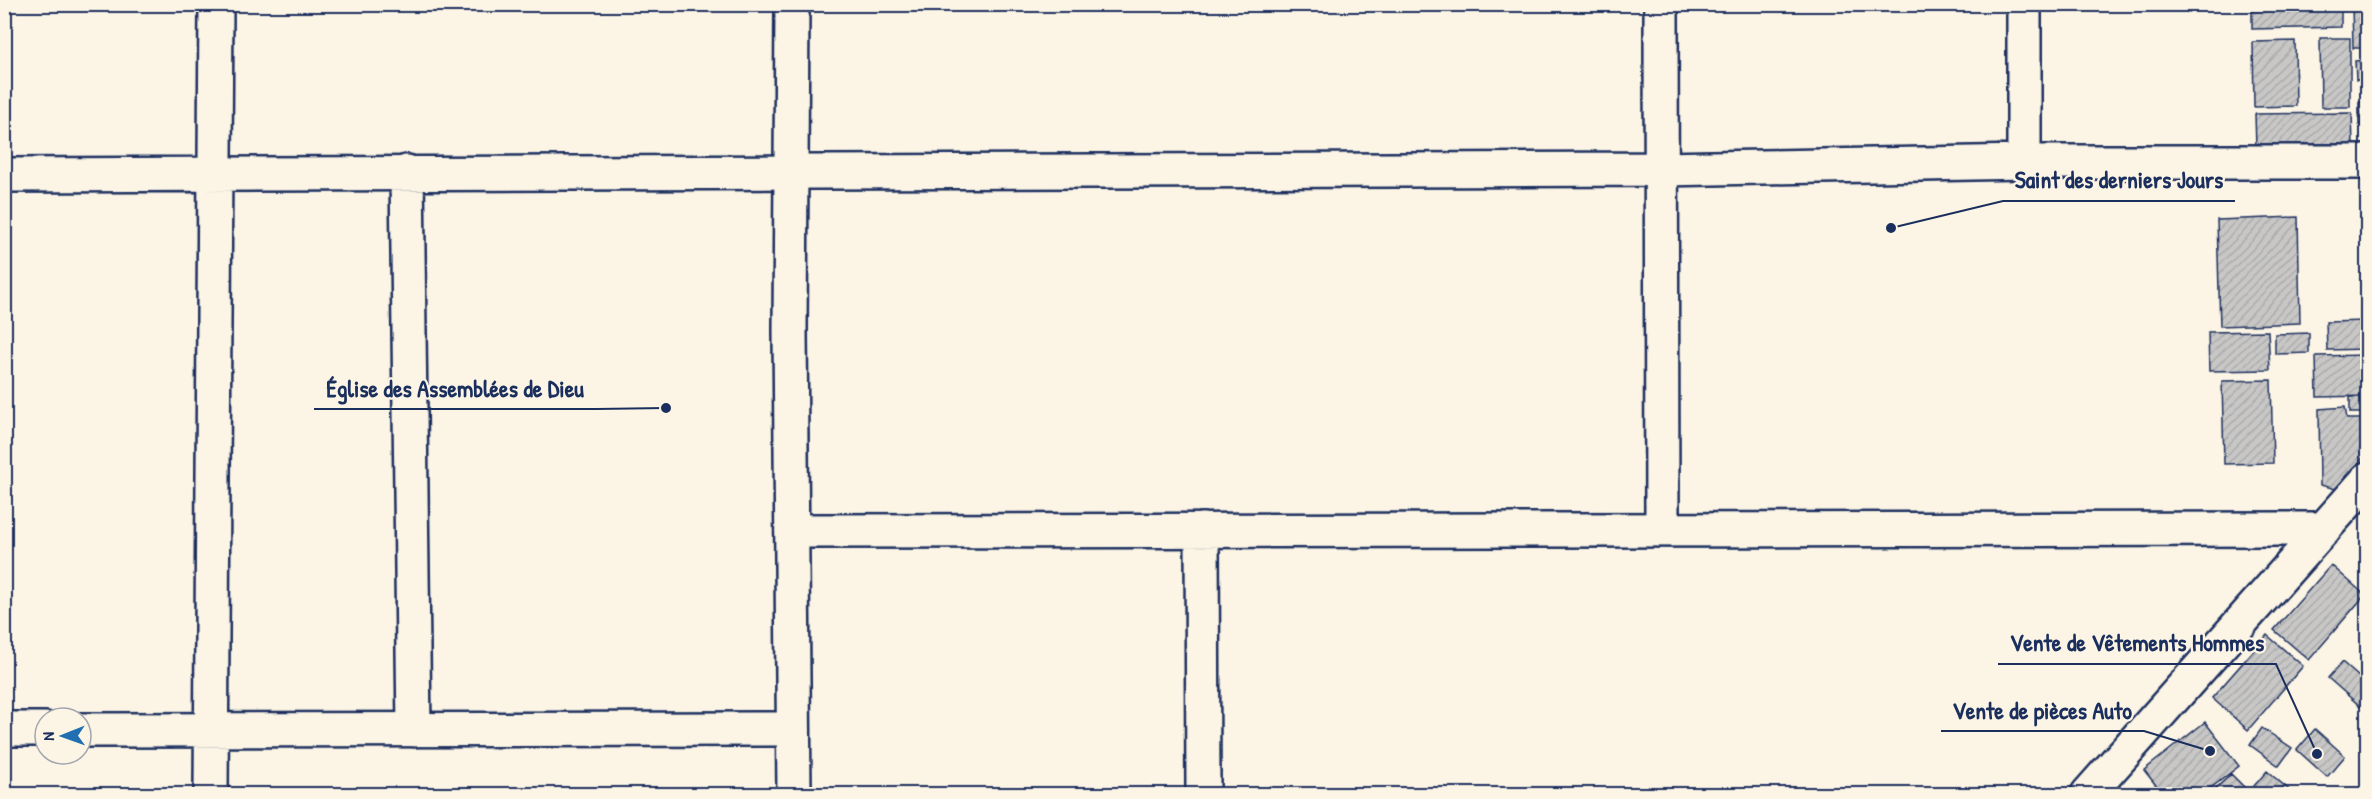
<svg xmlns="http://www.w3.org/2000/svg" width="2372" height="799" font-family="'Patrick Hand',sans-serif">
<style>
.building{fill:url(#building-hatch);stroke:#1b2f5e;stroke-width:1.5}
.lines{fill:none;stroke-linecap:round;stroke-linejoin:round}
.minor-casing{stroke:#1b2f5e;stroke-width:38}
.tertiary-casing{stroke:#1b2f5e;stroke-width:38}
.minor{stroke:#fcf5e5;stroke-width:33}
.tertiary{stroke:#fcf5e5;stroke-width:33}
.leader{fill:none;stroke:#1b2f5e;stroke-width:2}
.callout-dot{fill:#1b2f5e;stroke:#fcf5e5;stroke-width:2}
.callout-label{font-size:24px;text-anchor:middle;font-weight:bold;fill:#1b2f5e;stroke:#fcf5e5;stroke-width:4.5;stroke-linejoin:round;paint-order:stroke}
</style>
<defs>
<pattern id="building-hatch" width="6" height="6" patternUnits="userSpaceOnUse" patternTransform="scale(1.5)"><rect width="6" height="6" fill="#c8c7c6"/><path d="M-1 1l2-2M0 6l6-6M5 7l2-2" fill="none" stroke="#ababac"/></pattern>
</defs>
<rect width="100%" height="100%" fill="#fcf5e5"/>
<filter id="ink" filterUnits="userSpaceOnUse"><feTurbulence type="fractalNoise" baseFrequency=".0167" numOctaves="2"/><feDisplacementMap in="SourceGraphic" scale="12" xChannelSelector="R" yChannelSelector="G"/><feConvolveMatrix kernelMatrix="1 2 1 2 8 2 1 2 1" color-interpolation-filters="sRGB"/></filter>
<g filter="url(#ink)">
<path class="building" d="M2252,4H2341V27L2252,29Z
M2352,4H2368V48H2353Z
M2320,38H2350V107H2321Z
M2295,41L2296,106L2254,107L2253,42Z
M2368,60V80H2356L2355,61Z
M2359,102L2368,103V125H2359Z
M2352,113L2353,146L2256,147L2255,114Z
M2298,217L2300,323L2220,326L2217,220Z
M2368,321V349L2327,350L2326,322Z
M2268,331L2270,370L2209,371L2208,332Z
M2309,333V353L2275,354V334Z
M2368,355V396L2317,397L2316,356Z
M2271,380L2273,463L2224,464L2222,381Z
M2350,397H2368V413H2350Z
M2345,407L2347,419H2368V452L2336,489L2320,485L2319,409Z
M2331,565L2365,595L2309,660L2274,630Z
M2267,635L2303,666L2248,730L2212,698Z
M2342,662L2368,685V713L2328,678Z
M2205,722L2239,766L2203,794H2163L2144,770Z
M2262,728L2292,748L2279,766L2250,745Z
M2315,729L2345,756L2327,777L2297,750Z
M2267,771L2294,794H2247Z
M2231,774L2245,788L2239,794H2210Z"/>
<g class="lines">
<g class="minor-casing">
<path id="minor" d="M1661,4L1662,530
M2024,162V4
M407,172L414,730
M4,175L1662,169L2024,162H2368
M1202,530L1203,794
M792,531L2324,529
M4,729H45
M81,730L793,729
M211,794L216,4
M2088,794L2368,479"/>
</g>
<g class="tertiary-casing">
<path id="tertiary" d="M792,4L790,331L794,794"/>
</g>
<use href="#minor" class="minor"/>
<use href="#tertiary" class="tertiary"/>
</g>
</g>
<path class="leader" d="M1891 228L2003 201H2235M666 408L596 409H314M2317 754L2276 664H1998M2210 751L2144 731H1941"/>
<g class="callout-dot">
<circle cx="1891" cy="228" r="6"/>
<circle cx="666" cy="408" r="6"/>
<circle cx="2317" cy="754" r="6"/>
<circle cx="2210" cy="751" r="6"/>
</g>
<g class="callout-label">
<text x="2119" y="188">Saint des derniers Jours</text>
<text x="455" y="397">Église des Assemblées de Dieu</text>
<text x="2137" y="651">Vente de Vêtements Hommes</text>
<text x="2042" y="719">Vente de pièces Auto</text>
</g>
<rect width="2372" height="799" fill="none" stroke="#fcf5e5" stroke-width="24"/>
<rect x="12" y="12" width="2348" height="775" fill="none" stroke="#1b2f5e" stroke-width="2" filter="url(#ink)"/>
<g transform="translate(63 736) rotate(269)"><circle r="28" fill="#fcf5e5" stroke="#a2a6af" stroke-width="1.5"/>
<path d="M0-4.5L10 22L0 15L-10 22Z" fill="#1f6fb2"/>
<text y="-9" font-size="16" font-weight="bold" text-anchor="middle" fill="#1b2f5e">N</text>
</g>
</svg>
